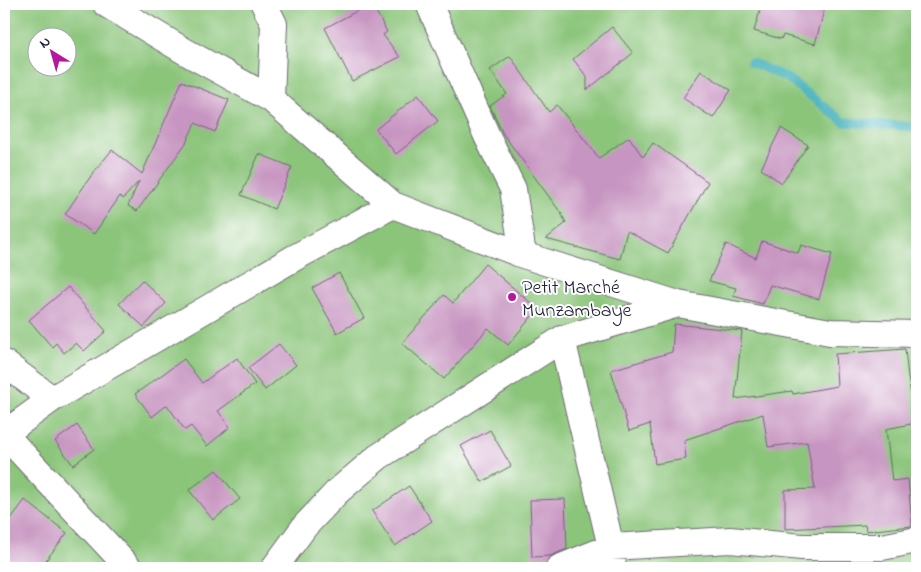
<svg xmlns="http://www.w3.org/2000/svg" width="921" height="572" font-family="'Indie Flower',sans-serif">
<style>
.green{fill:#8bc57a;stroke:#56745a;fill-rule:evenodd}
.lines{fill:none;stroke-linecap:round;stroke-linejoin:round}
.stream{stroke:#3fafb9;stroke-width:9}
.building{fill:#c795c1}
.street-casing{stroke:#6c6770;stroke-width:28}
.street{stroke:#fff;stroke-width:26}
.poi-dot{fill:#b5179e;stroke:#fff;stroke-width:2}
.labels{text-anchor:middle;stroke-width:4;stroke-linejoin:round;paint-order:stroke}
.poi-label{font-size:20px;fill:#22223b;stroke:#fff;text-anchor:start}
</style>
<rect width="100%" height="100%" fill="#fff"/>
<filter id="ink" filterUnits="userSpaceOnUse"><feTurbulence type="fractalNoise" baseFrequency=".02" numOctaves="2"/><feDisplacementMap in="SourceGraphic" scale="10" xChannelSelector="R" yChannelSelector="G"/><feConvolveMatrix kernelMatrix="1 2 1 2 8 2 1 2 1" color-interpolation-filters="sRGB"/></filter>
<filter id="wash" filterUnits="userSpaceOnUse"><feTurbulence type="fractalNoise" baseFrequency=".0096" numOctaves="4" result="noise"/><feDisplacementMap in="SourceGraphic" scale="20" xChannelSelector="R" yChannelSelector="G"/><feGaussianBlur stdDeviation="1.12" result="paint"/><feColorMatrix in="noise" values="0 0 0 0 0 0 0 0 0 0 0 0 0 0 0 0 0 1.4 0 .05"/><feComposite in="paint" operator="in"/></filter>
<g filter="url(#wash)">
<rect width="100%" height="100%" fill="#f5e7d1"/>
<path class="green" d="M4,4H917V568H4ZM38,38H68V68H38Z"/>
<g class="lines">
<path class="stream" d="M751,62L787,78L844,122L917,127"/>
</g>
<g id="blocks">
<path class="building" d="M370,4H372L387,32L383,35L400,57L352,81L325,28Z
M762,4H826L815,44L783,35L781,39L754,31Z
M612,27L633,53L587,90V77L573,59Z
M510,56L549,112L557,105L599,158L629,137L643,157L653,143L708,182L668,253L627,231L620,259L546,239L566,223L561,213L503,134L490,106L507,94L490,70Z
M701,71L731,90L713,118L683,98Z
M182,81L229,100L215,132L195,123L186,143L137,211L128,206L139,181L123,199L120,196L94,234L65,214L93,173L112,150L142,174Z
M418,95L438,121L396,154L376,129Z
M781,128L808,145L782,183L761,169Z
M259,154L292,167L274,209L241,195Z
M762,241L798,253L801,245L832,254L819,299L770,285L763,304L733,296L736,288L709,281L726,244L756,258Z
M485,264L538,309L508,345L488,328L444,379L402,343L444,295L453,303Z
M339,273L364,318L337,333L312,288Z
M142,280L166,303L144,327L119,304Z
M68,287L106,331L84,351L76,343L64,353L56,343L52,347L29,320Z
M674,324L742,331L735,399L792,391L793,394L837,386L835,354L905,349L908,377L916,423L886,429L892,481L908,479L912,526L866,531L865,525L785,529V490L815,489L807,442L768,447L763,414L684,440L686,459L655,464L650,424L629,431L611,370L672,352Z
M279,344L296,365L265,390L248,368Z
M237,358L255,384L218,411L230,427L207,446L191,426L185,430L167,405L152,417L135,394L184,359L202,383Z
M77,425L94,449L73,465L55,441Z
M490,430L511,466L482,482L461,446Z
M216,470L240,499L213,520L189,490Z
M409,486L432,521L395,546L372,511Z
M565,499L567,549L550,556L532,557L530,500Z
M25,500L67,533L40,568H4V528Z"/>
</g>
</g>
<g filter="url(#ink)">
<use href="#blocks" fill-opacity="0" stroke="#6c6770" stroke-width="1"/>
<g class="lines">
<g class="street-casing">
<path id="street" d="M106,4L186,52L271,99L393,205L523,255L678,304L830,332L917,334
M264,4L274,24L271,99
M429,4L487,136L513,189L523,255
M562,339L611,547L613,568
M4,363L52,399
M4,434L52,399L294,258L393,205
M4,434L129,568
M274,568L305,526L337,492L378,457L562,339L678,304
M559,568L611,547L730,540L802,547H882L917,540"/>
</g>
<use href="#street" class="street"/>
</g>
</g>
<circle class="poi-dot" cx="512" cy="297" r="5"/>
<g class="labels">
<g class="poi-label">
<text x="522" y="293">Petit Marché<tspan x="522" dy="23">Munzambaye</tspan></text>
</g>
</g>
<rect width="921" height="572" fill="none" stroke="#fff" stroke-width="20"/>
<g transform="translate(52 52) rotate(323)"><circle r="24" fill="#ffffff" stroke="#a7a7b1"/>
<path d="M0-4L9 19L0 12L-9 19Z" fill="#b5179e"/>
<text y="-8" font-size="14" font-weight="bold" text-anchor="middle" fill="#22223b">N</text>
</g>
</svg>
